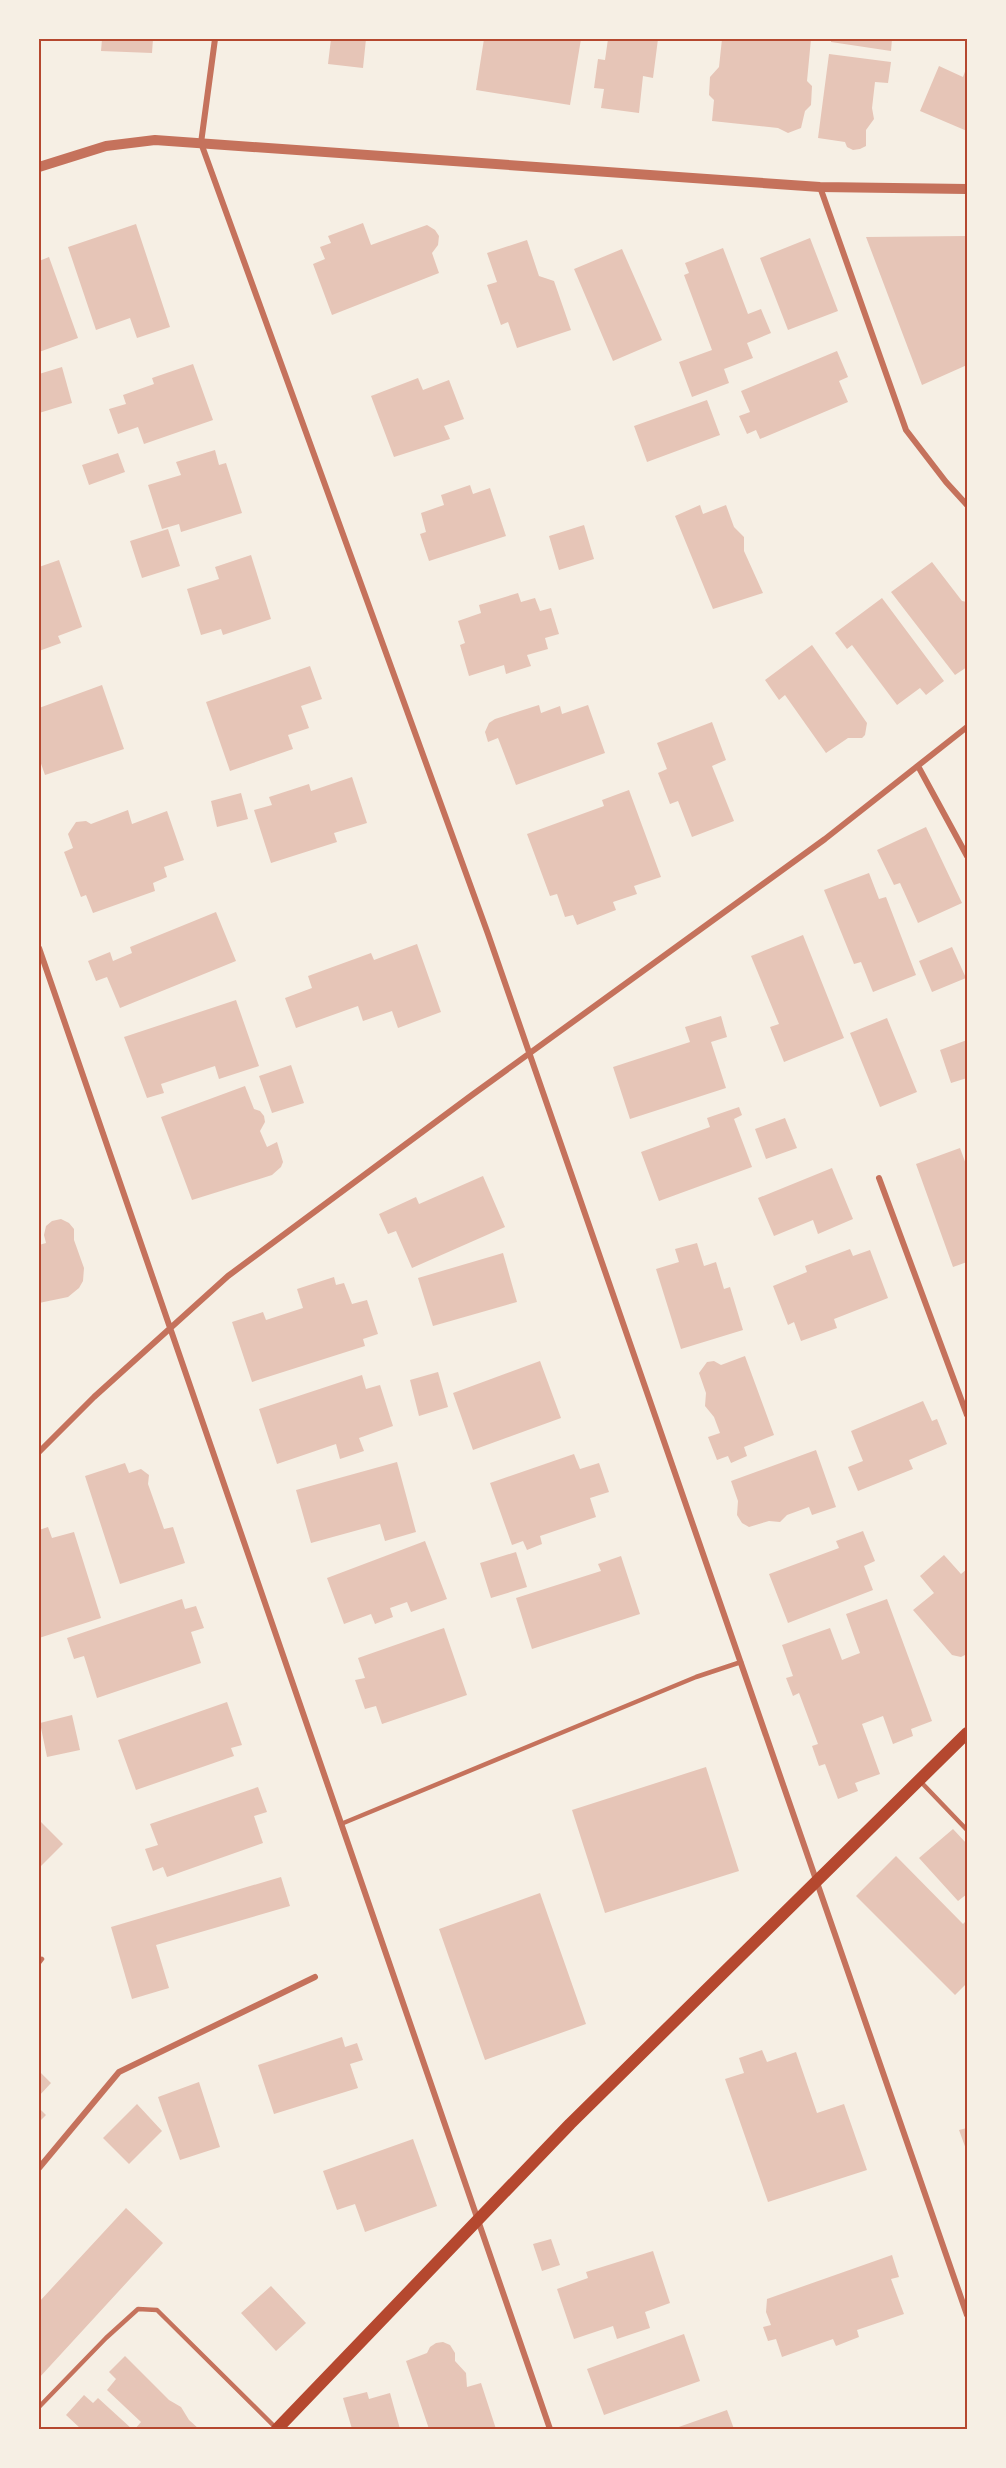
<svg xmlns="http://www.w3.org/2000/svg" width="1006" height="2468" font-family="Cabin,sans-serif">
<style>
.building{fill:#e6c5b7}
.lines{fill:none;stroke-linecap:round;stroke-linejoin:round}
.service{stroke:#c5725c;stroke-width:4.5}
.minor{stroke:#c5725c;stroke-width:6}
.tertiary{stroke:#c5725c;stroke-width:10}
.secondary{stroke:#b5482f;stroke-width:12}
.neatline{fill:none;stroke:#b5482f;stroke-width:2}
</style>
<rect width="100%" height="100%" fill="#f6efe4"/>
<path class="building" d="M102,39H153L152,53L101,51Z
M331,39H366L363,68L328,64Z
M484,39H581L570,105L476,90Z
M608,39H658L653,78L643,76L639,113L601,108L604,89L594,88L598,59L605,60Z
M722,39H811L807,81L812,86L811,105L805,111L801,128L788,133L778,128L712,121L714,100L709,95L710,77L719,67Z
M831,39H892L891,51L831,42Z
M829,54L891,62L888,83L875,82L872,108L874,119L866,130V146L860,149L853,150L847,147L845,142L818,138Z
M939,66L963,77L967,66V131L920,111Z
M363,223L371,245L427,225L435,230L439,236L438,245L432,253L439,273L332,315L313,264L325,259L320,247L331,243L328,236Z
M136,224L170,327L137,338L130,318L96,330L68,247Z
M967,236V365L922,385L866,237Z
M810,238L838,311L788,330L760,258Z
M527,240L539,276L554,281L571,330L517,348L508,322L501,325L487,285L497,282L487,253Z
M723,248L748,314L761,309L771,333L747,343L753,358L724,369L729,383L692,397L679,362L712,350L684,275L689,273L685,263Z
M622,249L662,340L613,361L574,269Z
M49,257L78,338L39,352V261Z
M837,351L848,377L839,381L848,402L760,439L756,430L747,434L739,416L750,412L741,391Z
M193,364L213,420L144,444L138,427L118,434L109,409L126,404L123,395L154,384L152,378Z
M62,367L72,403L39,413V374Z
M418,378L423,390L449,380L464,419L444,426L450,439L394,457L371,396Z
M707,400L720,435L647,462L634,426Z
M215,450L219,465L226,463L242,513L181,532L179,524L162,529L148,485L181,475L176,462Z
M118,453L125,472L89,485L82,465Z
M470,485L473,494L490,488L506,536L429,561L420,534L426,532L421,513L444,505L441,495Z
M700,505L703,514L726,505L734,527L744,537V551L763,593L713,609L675,516Z
M584,525L594,559L559,570L549,536Z
M168,529L180,566L142,578L130,541Z
M251,555L271,619L223,635L221,629L201,635L187,589L219,579L215,567Z
M59,560L82,627L58,636L61,643L39,651V567Z
M932,562L962,601L967,602V667L955,675L891,592Z
M518,593L521,602L535,598L540,611L551,608L559,634L545,638L548,649L527,655L531,666L506,674L504,665L469,676L460,645L465,643L458,621L481,613L479,605Z
M882,598L944,681L926,695L920,688L897,705L852,645L847,649L835,633Z
M812,645L867,723L865,735L862,738H848L826,753L785,695L779,700L765,680Z
M310,666L322,699L301,706L309,728L288,735L293,749L230,771L206,702Z
M102,685L124,749L45,775L39,758V708Z
M539,705L541,713L560,706L562,714L588,705L605,753L516,785L498,738L488,742L485,732L489,723L495,719Z
M712,722L726,760L712,766L734,821L692,837L678,801L670,804L658,773L667,769L657,743Z
M352,777L367,823L334,833L337,842L271,863L254,810L272,805L269,797L309,784L311,791Z
M629,790L661,877L634,886L637,894L613,902L616,910L577,925L573,915L565,917L557,894L550,896L527,834L604,806L602,800Z
M241,793L248,819L217,827L211,801Z
M128,810L132,824L167,811L184,860L164,867L167,877L153,883L155,891L93,913L86,895L81,897L64,852L73,848L68,834L76,822L86,821L91,824Z
M926,827L962,903L918,923L900,883L894,885L877,850Z
M869,873L879,899L886,897L916,975L873,992L861,962L854,964L824,890Z
M216,912L236,961L120,1008L107,977L96,981L88,961L110,952L113,961L132,953L130,947Z
M803,935L844,1038L784,1062L770,1027L779,1024L751,956Z
M417,944L441,1012L398,1028L392,1011L363,1021L358,1006L296,1028L285,998L312,988L308,976L371,953L374,960Z
M952,947L966,978L932,992L919,961Z
M236,1000L259,1066L219,1079L215,1066L161,1084L164,1093L147,1098L124,1037Z
M721,1016L727,1037L711,1042L726,1088L630,1119L613,1067L690,1042L685,1027Z
M887,1018L917,1092L880,1107L850,1033Z
M967,1040V1078L951,1083L940,1050Z
M291,1065L304,1103L272,1113L259,1076Z
M245,1086L254,1109L260,1111L264,1116L265,1122L260,1131L267,1147L277,1142L283,1162L281,1167L272,1175L192,1200L161,1117Z
M739,1107L742,1115L734,1119L752,1167L659,1201L641,1152L710,1127L707,1118Z
M785,1118L797,1148L766,1159L755,1129Z
M960,1148L967,1167V1262L953,1267L916,1164Z
M832,1168L853,1219L818,1234L813,1220L774,1236L758,1198Z
M483,1176L505,1227L412,1268L396,1231L388,1234L379,1214L416,1197L419,1204Z
M61,1219L69,1223L74,1229V1240L84,1268L83,1281L79,1288L68,1297L39,1303V1245L46,1243L44,1235L46,1226L52,1221Z
M697,1243L704,1266L716,1262L724,1289L730,1287L743,1330L681,1349L656,1269L679,1262L675,1249Z
M850,1249L853,1256L870,1250L888,1298L834,1319L837,1328L801,1341L794,1322L788,1325L773,1286L807,1272L805,1266Z
M503,1253L517,1302L433,1326L418,1278Z
M334,1277L336,1285L344,1283L352,1304L367,1300L378,1334L363,1339L365,1346L252,1382L232,1322L263,1312L266,1320L303,1308L297,1289Z
M745,1356L774,1435L744,1447L747,1456L731,1463L728,1456L717,1460L708,1437L720,1433L714,1417L705,1406L706,1393L699,1373L707,1362L714,1361L721,1365Z
M540,1361L561,1418L473,1450L453,1393Z
M438,1372L448,1407L419,1416L410,1380Z
M362,1375L366,1389L380,1385L393,1426L359,1438L364,1451L340,1459L336,1444L277,1464L259,1409Z
M923,1401L932,1421L937,1419L947,1444L909,1460L913,1469L858,1491L848,1467L863,1461L851,1431Z
M816,1450L836,1507L812,1515L809,1507L787,1515L780,1522L769,1521L749,1527L742,1523L737,1515L738,1501L731,1481Z
M574,1454L580,1469L599,1463L609,1492L590,1498L596,1517L540,1536L542,1544L527,1550L523,1541L512,1545L490,1483Z
M397,1462L416,1532L385,1541L380,1524L311,1543L296,1490Z
M125,1463L129,1473L141,1469L149,1475L148,1484L164,1529L173,1527L185,1563L120,1584L85,1476Z
M48,1527L52,1538L74,1532L101,1618L39,1638V1530Z
M863,1531L875,1561L864,1566L873,1590L788,1623L769,1574L839,1548L836,1541Z
M425,1541L447,1599L411,1612L407,1602L390,1608L393,1617L375,1624L371,1614L344,1624L327,1578Z
M516,1552L527,1587L491,1598L480,1563Z
M944,1555L961,1574L967,1569V1654L961,1657L952,1655L913,1610L934,1593L920,1576Z
M621,1556L640,1614L532,1649L516,1598L601,1571L598,1564Z
M182,1599L185,1609L196,1606L204,1628L191,1632L201,1663L97,1698L84,1656L74,1659L67,1638Z
M887,1599L932,1721L911,1729L913,1736L893,1744L883,1716L862,1724L880,1774L855,1783L858,1791L838,1799L825,1764L819,1766L812,1746L818,1744L799,1693L793,1696L786,1678L793,1676L782,1645L830,1628L842,1660L860,1653L846,1614Z
M444,1628L467,1695L382,1724L376,1706L365,1709L355,1680L365,1678L358,1658Z
M227,1702L242,1745L231,1748L234,1756L136,1790L118,1740Z
M72,1715L80,1750L47,1757L40,1723Z
M706,1767L739,1871L605,1913L572,1810Z
M258,1787L267,1812L254,1816L263,1843L167,1877L163,1867L153,1871L145,1849L158,1845L150,1824Z
M39,1820L63,1844L39,1868Z
M953,1829L967,1844V1894L958,1901L919,1858Z
M896,1856L963,1924L967,1920V1983L955,1995L856,1896Z
M281,1877L290,1906L156,1945L169,1988L132,1999L111,1927Z
M540,1893L586,2024L485,2060L439,1929Z
M342,2037L345,2047L357,2043L363,2060L350,2064L358,2088L274,2114L258,2065Z
M762,2050L767,2062L796,2052L817,2113L844,2104L867,2170L768,2202L725,2079L744,2073L739,2058Z
M39,2071L51,2083L39,2096Z
M199,2082L220,2147L180,2160L158,2097Z
M137,2104L162,2131L129,2164L103,2138Z
M39,2108L46,2115L39,2122Z
M967,2128V2152L959,2130Z
M413,2139L437,2206L365,2232L355,2204L337,2210L323,2171Z
M126,2208L163,2243L39,2378V2302Z
M551,2239L560,2265L542,2271L533,2244Z
M653,2251L670,2303L645,2312L650,2328L617,2339L613,2326L574,2339L557,2289L588,2278L586,2272Z
M892,2255L899,2277L891,2279L904,2314L857,2330L859,2337L836,2346L833,2339L782,2357L776,2339L768,2341L763,2327L771,2325L766,2312L767,2299Z
M271,2286L306,2323L276,2351L241,2313Z
M684,2334L700,2381L604,2415L587,2369Z
M443,2342L450,2345L455,2353V2361L466,2373L467,2387L481,2383L496,2429H429L406,2361L427,2353L430,2347L436,2343Z
M125,2356L169,2400L181,2407L189,2420L199,2429H135L141,2422L107,2390L116,2379L109,2372Z
M367,2392L369,2399L390,2393L400,2429H352L343,2398Z
M84,2395L93,2403L98,2398L132,2429H81L66,2415Z
M727,2410L734,2429H673Z"/>
<g class="lines">
<path class="service" d="M920,1781L967,1830
M341,1824L696,1677L741,1662
M39,1963L42,1959
M39,2407L106,2338L138,2309L157,2310L277,2429"/>
<path class="minor" d="M215,39L201,143L488,934L967,2315
M820,187L906,430L946,482L967,505
M918,766L967,856
M39,948L550,2429
M879,1178L967,1415
M39,1452L94,1397L228,1276L472,1095L825,839L967,727
M39,2168L119,2072L315,1977"/>
<path class="tertiary" d="M39,167L106,146L155,140L820,187L967,189"/>
<path class="secondary" d="M277,2429L570,2124L967,1733"/>
</g>
<rect width="1006" height="2468" fill="none" stroke="#f6efe4" stroke-width="81"/>
<rect x="40" y="40" width="926" height="2388" class="neatline"/>
</svg>
